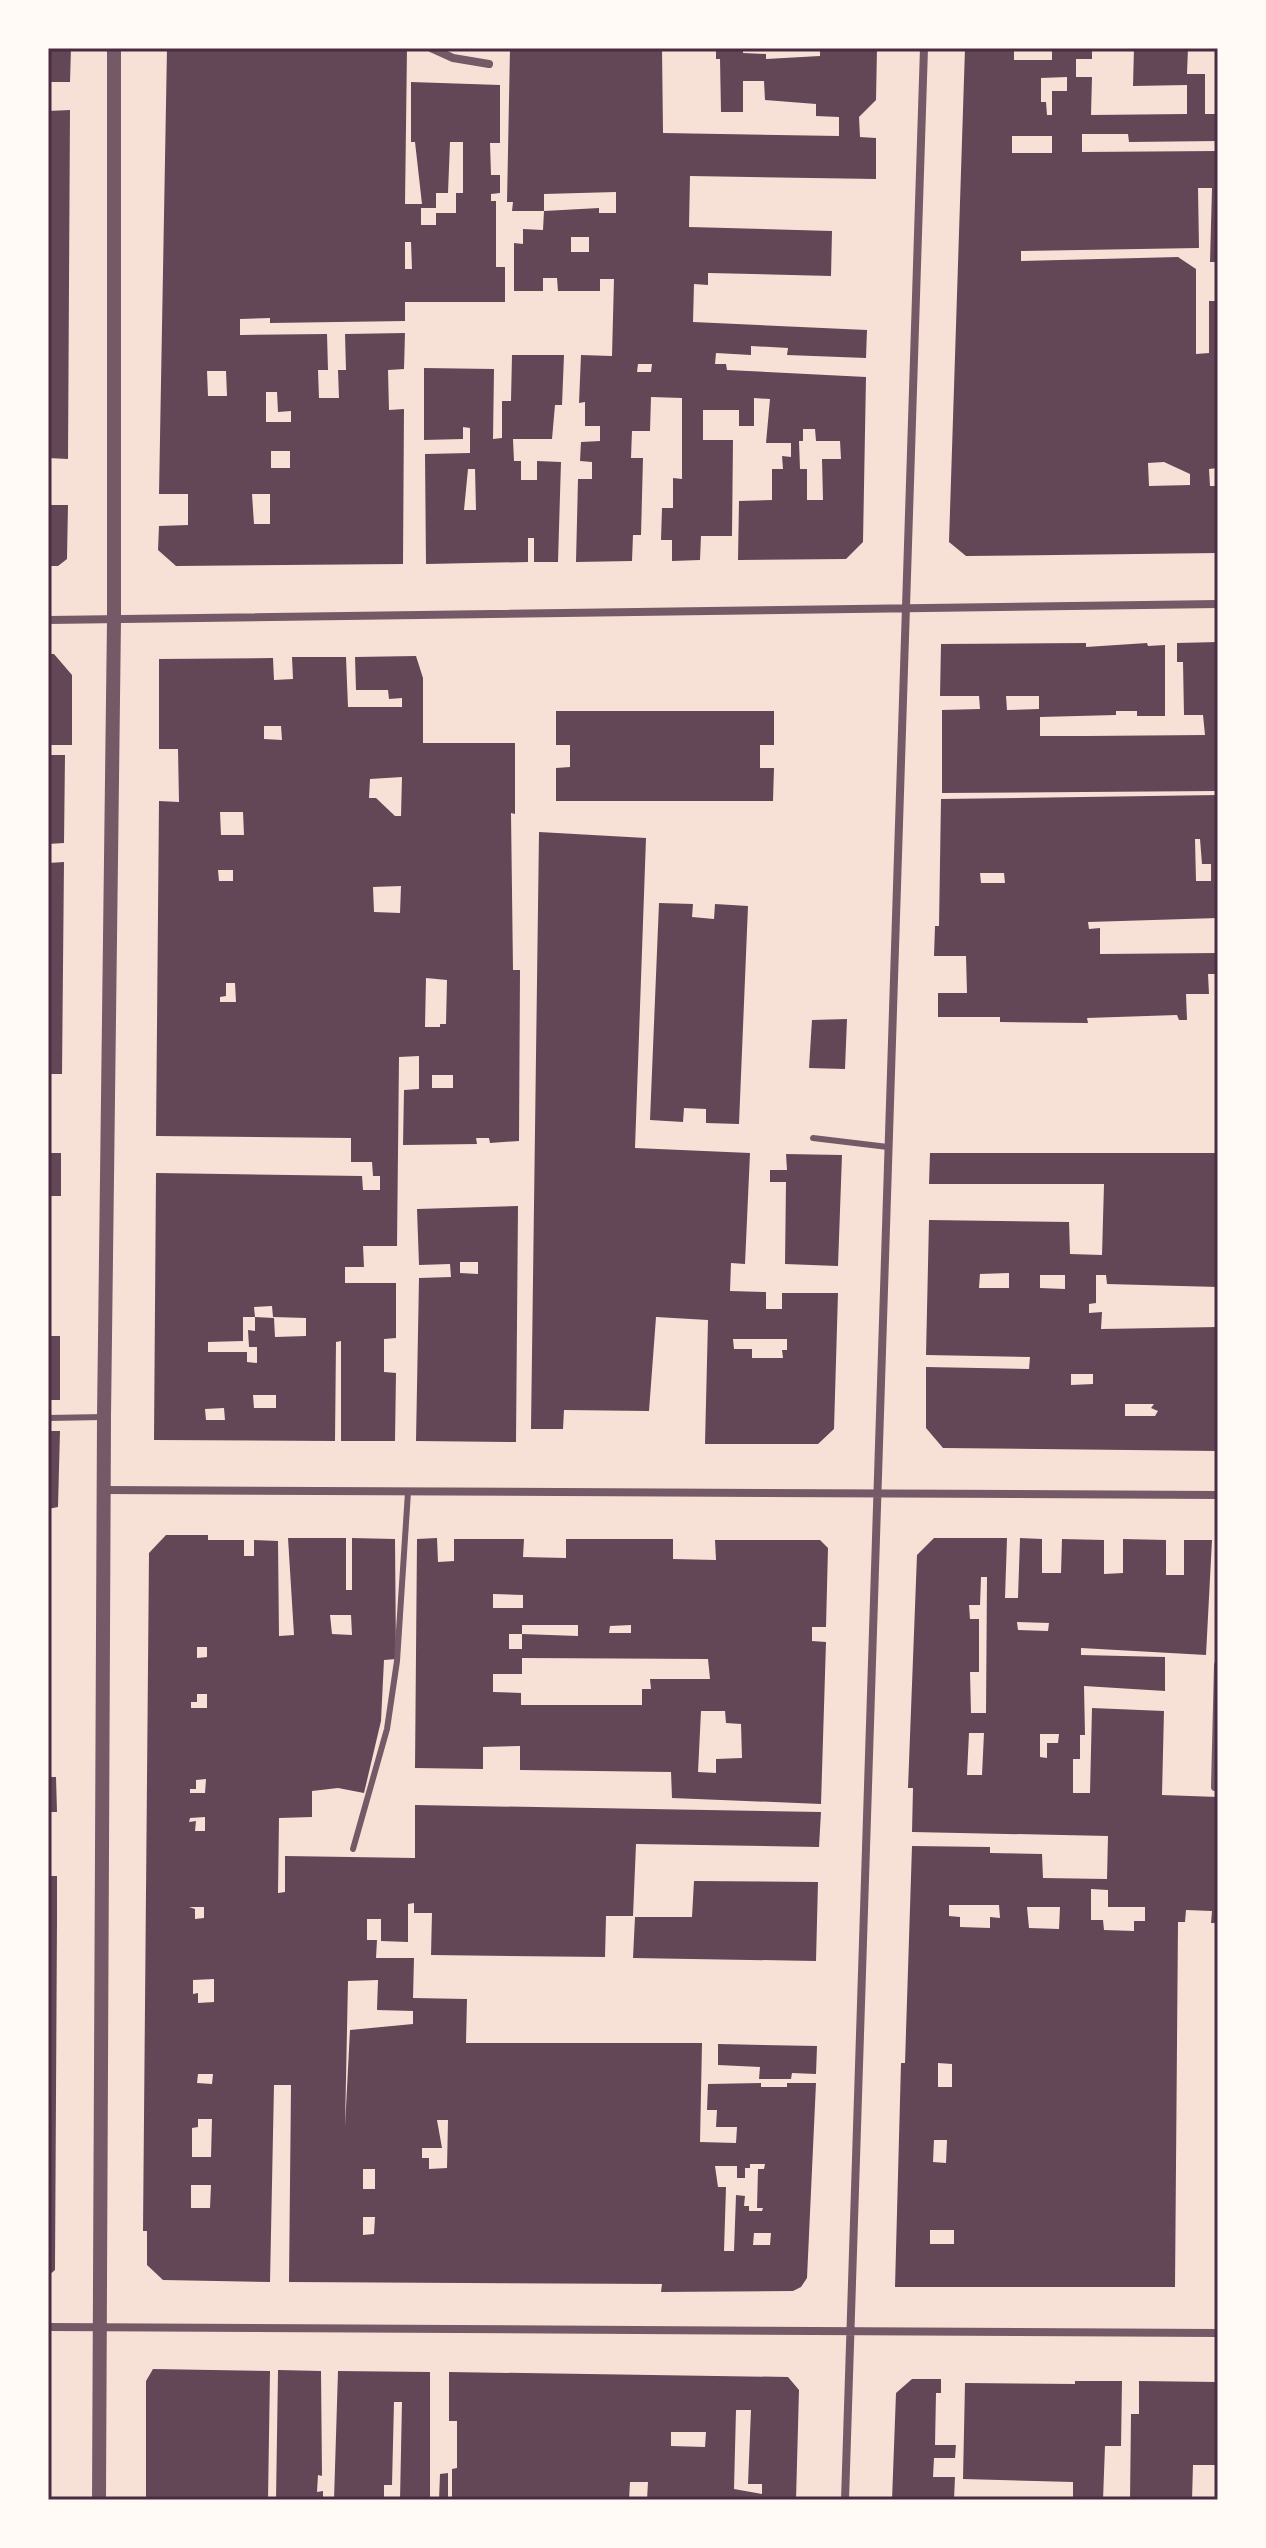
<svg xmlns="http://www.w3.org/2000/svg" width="1266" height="2548" font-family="'Varela Round',sans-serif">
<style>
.building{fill:#644757;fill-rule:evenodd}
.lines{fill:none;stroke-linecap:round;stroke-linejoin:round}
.service{stroke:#755966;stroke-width:6}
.minor{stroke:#755966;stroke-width:8}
.tertiary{stroke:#755966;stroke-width:14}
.neatline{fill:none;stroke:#4a2c40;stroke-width:3}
</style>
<rect width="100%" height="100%" fill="#f7e1d7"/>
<path class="building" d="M48,48H71L70,82H48Z
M167,48H407L405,204H422L415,142H411V82L500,85V143H490L491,175H500V193L491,194V201H496V267H505V302H405V321L270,323V318L240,319V335L327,334L328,370H318L319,398H339L338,370H346L345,334L405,333L404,369L388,370L389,410L404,409L403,564L176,566L158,550L159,526L188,525V494H159ZM450,142H463V193H456V213H436V225H421V208H436V193H448ZM405,242H411L412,269H405ZM207,371H226L227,396H208ZM266,392H277L278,412L291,411V422H266ZM271,451H290V468H271ZM252,494H270V524H254Z
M510,48H662L663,133L839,136V117L816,116V104L765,100L764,81H743V112H721L720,59H716V48H743V53L766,54V59L820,56V48H877L876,100L859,117L860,137L876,138V179L690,176L689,227L832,231L831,276L708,273V285L694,284L693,322L867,330L866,358L787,355L788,348L751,346V355L716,353L715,364H726L727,370L866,377L863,542L846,559L738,560L739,501L772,500V469H783L782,456L791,457V443H766L770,399L754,398V426H739V410H703V440H733L732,536H701L700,560L672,561V540H661L662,508H673V478L682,479V398L651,397L650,431H632L631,458H643L641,535H633L632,561L576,562L578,479H592V462L580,461L581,442L600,441V426H585V402L579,403L581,355L612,356L614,279H600V291H558L557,278H543V291H514V243L523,244V229L543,230L544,211L599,208V213H616V192L544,194V211H512L513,202H507ZM571,237H589V252H571ZM638,364H652L651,372H637ZM803,429H815L816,441H840L841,459H822L823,500H807V469H800L799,441H803Z
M965,48H1014V60H1052V48H1092V59H1076V77H1092L1091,115L1187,114V85L1133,86L1134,48H1188L1187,74H1205V114H1218V141L1129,142L1128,134H1082V152L1218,151V468L1209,469L1210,486H1218V553L966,556L949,542ZM1067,77V91H1052V115H1047L1046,102H1041V78ZM1012,136H1052V153H1012ZM1198,188H1212L1210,262H1215V301H1209V353L1196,354V269L1178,257L1021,261V251L1199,248ZM1164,462L1190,474V485L1149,486L1148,463Z
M70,110L68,459L48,458V111Z
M512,355H564L562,405H555L552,439H513L514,461H521V480H537V461L561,462L558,562H534V538H528V562L426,564L425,454L470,453V428L463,427V439L424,440V368L494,369L493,439L502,438V401H511ZM468,469H475L476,510H464Z
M48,505H68L67,559L58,566H48Z
M1218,642V791L942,793V710L980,709L979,696H940L941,644L1086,643V647L1147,643L1148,646L1165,645V716H1137V711H1116V715L1040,717V736H1086L1205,735L1203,715H1184L1183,662H1177V643ZM1006,696H1039V709L1007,710Z
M48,654H54L72,675V745H48Z
M416,656L423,678V743H515V814L511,813L513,970H520L519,1141L490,1143L489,1138H476L477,1144L403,1145L404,1090L419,1089V1056L399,1057L397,1246H363L364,1267H345V1283H396V1338L384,1339V1372L396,1373L395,1441H341V1341L336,1342L335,1441L154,1440L156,1173L362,1176L363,1190H380V1176H373L372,1162H351V1138L156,1136L159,801L179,802L178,749H159V659L273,658L274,680L293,679L292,657H346L348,707H402V698L389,699L388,690H356L355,657ZM264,726H281L282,740L264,739ZM402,777L401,816H395L376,798H369L370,779ZM220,812H243L244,835H221ZM218,870H233V881H219ZM401,886L400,913L374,912L373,887ZM426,978L447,980L446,1024H440V1027H425ZM226,983H235L236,1002H220V997L226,996ZM432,1075H453V1088H432ZM272,1306L273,1317L306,1318V1336L275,1337L274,1318L255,1317L254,1307ZM243,1317H255V1331L248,1330L249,1347H257V1363L247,1362V1352H208V1342L243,1341ZM253,1395H276V1408H254ZM224,1408L225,1420H206L205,1409Z
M556,711H774V745H760V768H774L773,801H556V768L570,767V745H556Z
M48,755H65L64,843L48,844Z
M1218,795V918L1088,922L1089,929L1100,928V954L1218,953V974H1208L1209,994H1186L1187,1020H1179L1177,1015L1087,1018L1088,1023L1000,1022V1017H938V993H967L966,956H934L935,926H939L941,799ZM1195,839H1200L1202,864H1211V881H1196ZM980,873H1004L1005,883H981Z
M539,832L646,838L635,1148L750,1153L745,1264L731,1263L730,1291L766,1292V1309H782V1293H838L834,1429L818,1444H705L708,1320L656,1317L649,1411L564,1410L563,1429H531ZM733,1339H787V1350H782L783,1358H752V1349H734Z
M64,862L62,1074H48V863Z
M659,903L693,904L692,917L714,919L715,904L748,906L739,1124L706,1123V1109L684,1108L683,1122L650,1120Z
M847,1019L845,1069L809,1068L812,1020Z
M48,1153H61V1196H48Z
M930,1153H1218V1287L1107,1284L1106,1275H1096V1303L1089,1304V1313L1102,1312L1101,1329L1218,1327V1451L943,1448L926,1428V1367L1029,1369L1030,1357L926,1355L929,1220L1069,1222L1070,1254L1102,1255L1104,1184H929ZM1009,1273V1288H979L980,1274ZM1040,1275H1065V1289L1040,1288ZM1071,1374H1093V1384L1071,1385ZM1125,1404H1154L1151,1408L1158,1411L1155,1416H1125Z
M786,1154L842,1155L838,1266L785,1264L786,1182H770V1170H787Z
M518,1206L516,1442L416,1441L419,1278L451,1277L450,1264L419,1265L417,1209ZM460,1262H478V1274L460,1273Z
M48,1336H60V1400H48Z
M48,1431H60L58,1507L48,1509Z
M166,1535H208V1540H244V1556H254V1540L278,1541L279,1636L294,1635L288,1538H346V1590H352V1538L395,1539L396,1659L384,1660L381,1721L364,1793L338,1788L312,1791V1817L279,1818L278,1893L285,1892V1856L415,1858V1805L821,1812L819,1847L636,1844L633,1916H606L605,1957L431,1955L432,1913H414V1903L408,1904V1942L381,1941V1919H367V1940H377L376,1958H414L413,1998L467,1999L466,2043H702L700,2142L736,2143L737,2127H716L717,2110H707L708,2084L761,2083V2087H787V2083H816L807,2278L801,2287L793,2291L661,2292L662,2284L289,2282L291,2085H274L270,2282L163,2280L147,2265V2231H143L149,1553ZM330,1615H351L352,1635L332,1634ZM197,1647H207V1657L197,1658ZM197,1694H207V1708H191V1702H197ZM206,1779L205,1793H190V1789H196V1780ZM205,1817V1831H195L196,1821L189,1822L190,1818ZM189,1907H204V1918L195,1919V1909ZM214,1979V2002L198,2003V1993L193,1994V1980ZM378,1980L377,2010L413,2011V2024L350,2030L345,2127L348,1981ZM198,2074H213L212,2084L197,2083ZM198,2119H212L211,2157H192V2128L198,2127ZM437,2120H448L447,2168L429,2169V2158H422V2148H442ZM750,2164H765L764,2169H758L757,2208H763L762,2211H749V2206H744L745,2196L736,2195L734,2251H724L726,2187H718L715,2166H737V2178H745V2168H750ZM363,2169H375V2189H363ZM191,2185H211L210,2208H191ZM363,2217H375L374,2234L363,2235ZM754,2233H771L770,2245H753Z
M437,1538L438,1562L454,1561V1539H524L523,1557L566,1558V1539H673V1559L716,1560L715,1540H820L828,1548L826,1627H812V1641L826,1642L821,1804L672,1798L671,1772L520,1770V1746L483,1747V1769L415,1768L417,1539ZM493,1594L523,1595V1608H493ZM522,1625H578V1636L522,1634ZM631,1625V1633H609L610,1626ZM509,1634H522V1649H509ZM522,1658L708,1659L710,1679H650L651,1689H642V1705H521V1693L493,1692V1674H522ZM701,1711H725L726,1723L741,1724L742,1758L716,1759V1773L698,1772Z
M934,1538H1007L1005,1598H1018L1020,1538L1042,1539V1573H1061L1062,1539L1104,1540V1574L1123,1573V1539L1166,1540V1575H1184V1540H1212L1206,1655L1081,1648V1655L1165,1657V1691L1084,1686L1085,1735H1080V1759H1073V1793H1090L1092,1708L1164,1711L1162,1795L1218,1797V1923H1211L1212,1911L1186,1910L1185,1922H1178L1175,2287H895L901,2063H905L912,1846L990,1847V1853L1042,1854L1043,1878L1107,1879L1108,1836L912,1832L913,1788H908L917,1555ZM981,1577H987L986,1713H971L970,1672H979V1619H970L969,1605H980ZM1017,1622L1049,1623L1048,1631L1018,1630ZM969,1733H984L982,1775H967ZM1040,1734H1059L1058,1743H1047V1758L1040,1757ZM1091,1889L1108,1890V1907H1145V1921H1134V1931L1104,1930L1103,1920H1091ZM949,1905H999L1000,1918L990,1917V1928L960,1927V1917L949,1916ZM1027,1907H1060L1059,1929L1029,1928ZM938,2063L952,2064V2087H938ZM934,2140H947L946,2163L933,2162ZM930,2230H954V2244H930Z
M48,1777H56L57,1812H48Z
M48,1876H57V1921L55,2270L48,2276Z
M694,1881L818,1882L816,1961L633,1958L635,1917H692Z
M718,2044L817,2046L816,2074L792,2073L791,2079H759L760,2067L718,2065Z
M153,2369L270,2371L268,2500H146V2381Z
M278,2370L321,2371L322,2476L318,2475L317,2492L323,2491V2500H276Z
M338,2371L430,2372V2500H400L402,2402H394L392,2485H384V2500H334Z
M449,2372L788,2377L799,2390L796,2500H647L648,2482H630L629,2500H452V2469L457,2468V2421H449ZM736,2410H751L748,2484H762V2494L734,2489ZM671,2432H706L705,2447L671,2446Z
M912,2379H941V2393H936L935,2445H956L955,2458H934L933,2477H955L954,2500H892L896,2393Z
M1075,2381H1122L1121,2446H1105L1103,2500H1073V2482L963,2479L965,2383L1075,2384Z
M1139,2381L1218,2382V2465H1193L1192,2500H1130L1131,2414H1139Z
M448,2473V2500H439L440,2474Z"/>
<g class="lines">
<path class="service" d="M813,1138L888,1147
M48,1418L104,1417
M353,1849L387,1729L397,1661L408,1492"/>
<path class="minor" d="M431,48L453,58L489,64
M48,620L1218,604
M103,1490L1218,1495
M1215,1787L1218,1665
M48,2327L1218,2333
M845,2500L924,48"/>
<path class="tertiary" d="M99,2500L104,1417L114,620V48"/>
</g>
<rect width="1266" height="2548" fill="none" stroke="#fffaf5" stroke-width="100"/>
<rect x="50" y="50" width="1166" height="2448" class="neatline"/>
</svg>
